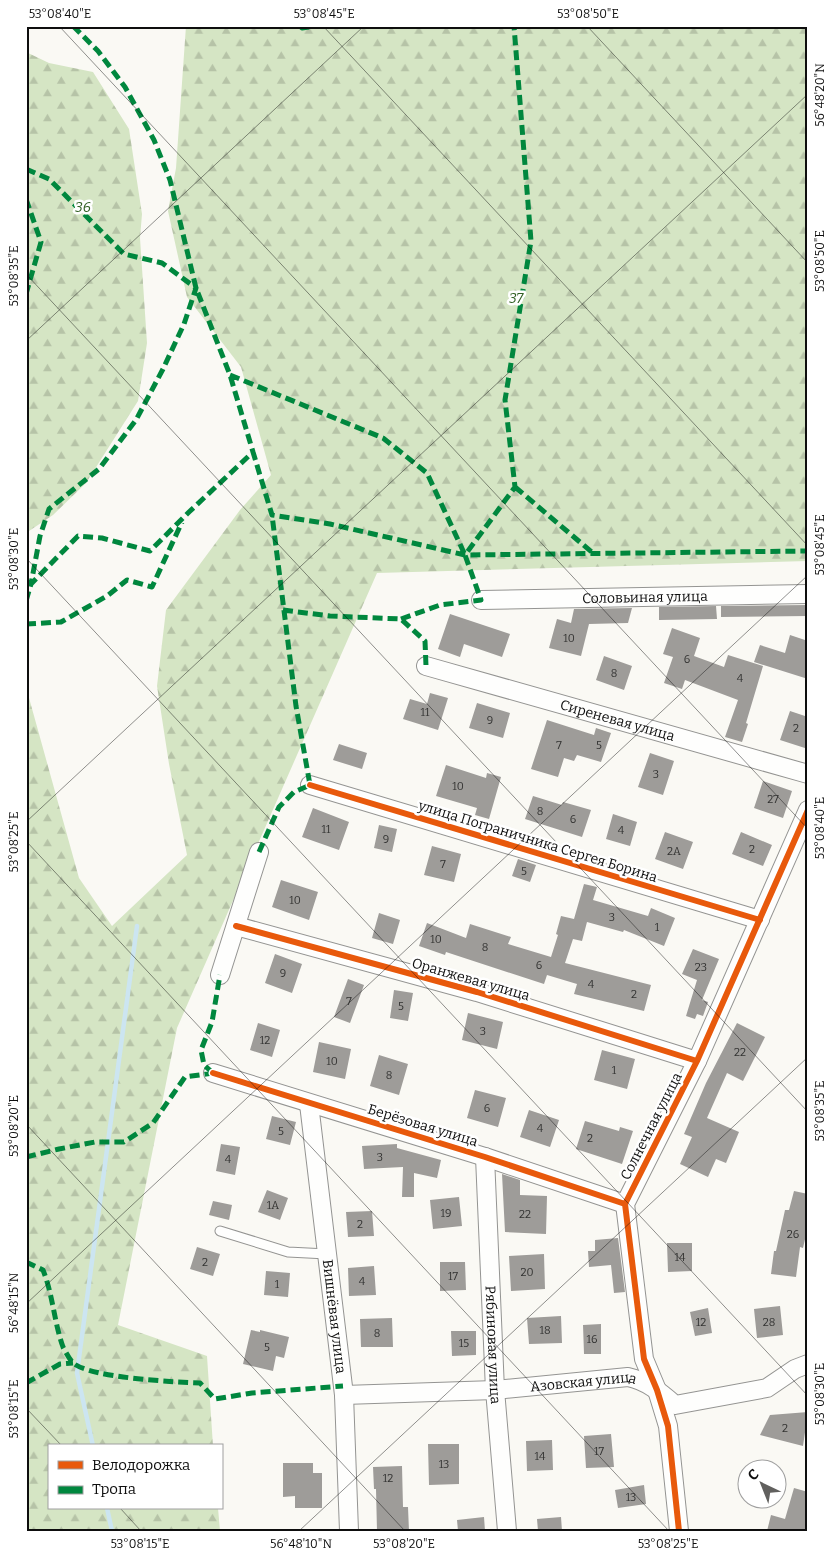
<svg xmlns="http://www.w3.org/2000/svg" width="834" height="1557" font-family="Bitter,serif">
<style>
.forest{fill:url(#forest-firs)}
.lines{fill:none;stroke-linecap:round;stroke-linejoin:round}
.stream{stroke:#cce5f1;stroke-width:4.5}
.building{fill:#9e9c99}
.lane-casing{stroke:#949492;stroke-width:11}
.street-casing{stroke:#949492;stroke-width:20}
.lane{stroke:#fefefd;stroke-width:9}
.street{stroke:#fefefd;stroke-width:18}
.quiet{stroke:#00873e;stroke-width:5;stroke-dasharray:10 5;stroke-linecap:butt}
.cycleway-casing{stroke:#fff;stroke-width:9}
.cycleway{stroke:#e8590c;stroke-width:6}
.ticks{fill:none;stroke:#0e0e0e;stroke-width:1;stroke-opacity:0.45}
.labels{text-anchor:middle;stroke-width:5;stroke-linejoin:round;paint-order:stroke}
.number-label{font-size:11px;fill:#323231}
.park-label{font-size:14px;font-style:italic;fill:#326024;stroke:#fff}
.street-label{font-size:14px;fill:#0e0e0e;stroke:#fff}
.neatline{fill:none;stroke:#0e0e0e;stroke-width:2}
.ticks-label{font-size:12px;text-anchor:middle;fill:#0e0e0e}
</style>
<defs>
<pattern id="forest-firs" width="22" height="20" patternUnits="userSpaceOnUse" patternTransform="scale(1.25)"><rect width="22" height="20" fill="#d5e5c4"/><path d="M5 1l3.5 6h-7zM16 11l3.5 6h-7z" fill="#b6c3a7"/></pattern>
</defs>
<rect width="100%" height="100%" fill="#faf9f4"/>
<path class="forest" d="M186,26H808V561L377,573L177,1028L118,1325L207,1356L213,1446H49V1508H218L220,1531H26V687L79,878L112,926L187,855L169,764L157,686L166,610L240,510L271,475L241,367L187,297L168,211L176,168Z
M26,52L49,63L93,72L129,129L142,214L140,238L147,343L138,401L86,483L53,515L26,533Z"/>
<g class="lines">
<path class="stream" d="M93,1446L77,1373L137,926
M107,1508L112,1531"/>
</g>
<path class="building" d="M808,605V616L721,617V606Z
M716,606L717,619L659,620V607Z
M632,608L628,623L589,624L581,656L549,648L557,619L571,623L574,609Z
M450,614L510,634L502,657L464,644L460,657L438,649Z
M672,628L700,638L694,656L724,667L728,655L763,666L746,723L748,724L742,742L725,737L738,700L685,680L682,689L664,683L673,657L663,654Z
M790,635L808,641V679L754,662L760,645L785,653Z
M604,656L632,666L624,690L596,680Z
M430,693L448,698L438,730L403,719L410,699L427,704Z
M477,703L510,713L503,738L469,728Z
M790,711L808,717V749L780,740Z
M547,720L594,735L596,728L611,733L601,762L577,755L574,761L564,758L558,777L531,769Z
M339,744L367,753L362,769L333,760Z
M650,753L674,761L663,795L638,787Z
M446,765L486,778L487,773L501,777L489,819L475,815L477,808L436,796Z
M763,781L792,791L783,818L754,808Z
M533,796L562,805L563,802L591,810L582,837L525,819Z
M313,808L349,822L339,850L302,837Z
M613,814L637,822L630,846L606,839Z
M379,825L397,829L392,852L374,848Z
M665,832L693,842L683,869L655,859Z
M741,832L772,845L763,866L732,854Z
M432,846L461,854L454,882L424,875Z
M518,859L536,865L530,882L512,876Z
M281,880L318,892L309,920L272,907Z
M584,884L597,887L593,900L648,916L651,908L675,918L664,946L624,930L623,932L587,922L582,941L573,939L565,963L651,985L644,1011L574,994L577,984L547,975L544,984L446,952L445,955L419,946L427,923L466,938L470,924L511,937L508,944L551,957L558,935L556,934L561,916L574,919Z
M379,913L400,920L393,944L372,938Z
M693,949L719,959L702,1000L708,1002L703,1016L697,1014L695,1019L686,1016L697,980L682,974Z
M275,954L302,964L292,993L265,983Z
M348,979L364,985L350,1023L334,1017Z
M394,990L413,993L408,1021L390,1018Z
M468,1013L503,1022L497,1049L462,1040Z
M258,1023L280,1030L272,1057L250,1050Z
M737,1023L765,1037L743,1081L727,1073L707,1118L739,1132L726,1163L716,1159L708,1177L680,1164L692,1137L684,1134L706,1083Z
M319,1042L351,1049L345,1079L313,1072Z
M602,1050L635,1059L627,1089L594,1080Z
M379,1055L408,1064L399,1095L370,1086Z
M475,1090L506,1098L498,1127L467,1118Z
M529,1110L559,1120L550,1147L520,1137Z
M272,1116L296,1122L290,1145L266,1139Z
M585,1121L619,1131L620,1127L633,1131L622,1164L576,1149Z
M221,1144L240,1147L235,1175L216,1171Z
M397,1144V1148L441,1160L437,1178L414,1173V1197H402L403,1167L364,1169L362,1146Z
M502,1174L520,1180V1195L547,1196L546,1234L505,1232Z
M267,1190L288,1198L280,1220L258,1212Z
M794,1191L808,1194V1226L803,1248L800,1247L796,1277L771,1274L774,1251H776L785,1210H789Z
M459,1197L462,1226L433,1229L430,1200Z
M213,1201L232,1205L229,1220L209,1215Z
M372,1211L374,1236L348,1237L346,1212Z
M618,1238L625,1292L614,1293L611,1265L589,1267L588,1251H595V1240Z
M667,1243H692V1271L668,1272Z
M197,1247L220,1254L213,1276L190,1269Z
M544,1254L545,1289L511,1291L509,1256Z
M440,1262H465L466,1290L440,1291Z
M374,1266L376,1295L349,1296L348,1268Z
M266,1271L290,1273L288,1297L264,1295Z
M780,1306L783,1335L757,1338L754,1309Z
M708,1308L712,1333L695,1336L690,1312Z
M561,1316L562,1343L529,1344L527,1318Z
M392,1318L393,1347H361L360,1319Z
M601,1324V1354H584L583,1325Z
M251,1330L260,1332V1330L289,1337L284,1358L276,1356L273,1371L243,1364Z
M451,1331H476V1355L452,1356Z
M808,1412L803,1446L760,1435L770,1415Z
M611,1434L614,1467L586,1468L584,1436Z
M552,1440L553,1470L527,1471L526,1441Z
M428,1444H459V1484L429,1485Z
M283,1463H313V1473H322V1508H295V1496L283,1497Z
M402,1466L403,1507H408L409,1531H377L376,1489H374L373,1467Z
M644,1485L646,1504L618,1508L615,1490Z
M794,1488L808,1492V1531H767L771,1515L785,1519Z
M484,1517L485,1531H458L457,1520Z
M561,1517L562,1531H538L537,1519Z"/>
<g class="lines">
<g class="lane-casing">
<path id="lane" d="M220,1231L288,1252L327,1254"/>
</g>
<g class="street-casing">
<g id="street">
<path id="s1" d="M481,600L808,594"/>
<path id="s2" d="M426,666L808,774"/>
<path d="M310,785L760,920"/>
<path d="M236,926L477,992L697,1061"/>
<path d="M220,975L259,852"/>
<path d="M213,1073L485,1157L625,1204"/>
<path id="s3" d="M309,1104L344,1395L349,1531"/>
<path id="s4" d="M485,1157L495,1390L507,1531"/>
<path id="s5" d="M344,1395L495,1390L628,1377C647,1381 660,1392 675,1405L767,1388L795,1369L808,1364"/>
<path d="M679,1531L668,1426L657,1390L644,1359L625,1204L697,1061L808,810"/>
</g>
</g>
<use href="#lane" class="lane"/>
<use href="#street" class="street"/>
<path class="quiet" d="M73,26L98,51L125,87L154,140L170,180L196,288L230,375L253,452
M300,26L302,28L316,26
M26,169L49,179L124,254L162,263L196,288L184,324L163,369L136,420L99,469L49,509L40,536L31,584L26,577
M26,199L41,242L26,294
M230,375L383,438L427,473L465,555
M515,487L594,554
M26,601L31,584L78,536L102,538L150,551L189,512L253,452L272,515L330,524L465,555L808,551
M283,610L330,616L401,619L425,641L426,666
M401,619L440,605L481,600L465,555L515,487L505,400L531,241L514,26
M26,624L61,622L107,596L127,580L152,587L182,522
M259,852L279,807L294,792L310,785L296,706L272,515
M213,1073L204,1065L201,1050L212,1022L220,975
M26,1157L59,1149L95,1142H124L153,1123L185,1077L213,1073
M26,1262L43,1270C53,1295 54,1322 63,1347C65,1351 70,1360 73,1363C91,1378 174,1382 200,1383L215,1399L252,1393L343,1386
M26,1383L60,1364L73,1363"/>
<g class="cycleway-casing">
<path id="cycleway" d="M310,785L760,920
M236,926L477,992L697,1061
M213,1073L485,1157L625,1204
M679,1531L668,1426L657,1390L644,1359L625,1204L697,1061L808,810"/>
</g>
<use href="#cycleway" class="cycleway"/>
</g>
<path class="ticks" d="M59,26L808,829M323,26L808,546M587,26L808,263M26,274L808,1112M26,341L364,26M26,558L808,1396M26,822L808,94M26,841L669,1531M26,1124L405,1531M26,1304L808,575M26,1408L62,1446M120,1508L141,1531M299,1531L808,1057"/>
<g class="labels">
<g class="number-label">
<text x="569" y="642">10</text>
<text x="687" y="663">6</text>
<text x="614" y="677">8</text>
<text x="740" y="682">4</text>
<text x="425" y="716">11</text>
<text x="490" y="724">9</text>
<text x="796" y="732">2</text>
<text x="559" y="749">7</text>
<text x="599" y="749">5</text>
<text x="656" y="778">3</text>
<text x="458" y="790">10</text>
<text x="773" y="803">27</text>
<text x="540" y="815">8</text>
<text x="573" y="823">6</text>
<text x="326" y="833">11</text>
<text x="621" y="834">4</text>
<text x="386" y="843">9</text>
<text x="752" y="853">2</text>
<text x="674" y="855">2А</text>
<text x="443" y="868">7</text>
<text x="524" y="875">5</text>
<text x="295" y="904">10</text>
<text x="612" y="921">3</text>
<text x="657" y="931">1</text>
<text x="436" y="943">10</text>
<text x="485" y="951">8</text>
<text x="539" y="969">6</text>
<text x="701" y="971">23</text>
<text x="283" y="977">9</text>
<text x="591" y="988">4</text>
<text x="634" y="998">2</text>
<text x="349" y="1005">7</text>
<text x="401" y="1010">5</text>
<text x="483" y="1035">3</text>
<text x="265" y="1044">12</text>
<text x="740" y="1056">22</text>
<text x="332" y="1065">10</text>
<text x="614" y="1074">1</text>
<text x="389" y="1079">8</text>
<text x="487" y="1112">6</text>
<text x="540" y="1132">4</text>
<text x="281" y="1135">5</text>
<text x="590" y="1142">2</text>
<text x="380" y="1161">3</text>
<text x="228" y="1163">4</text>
<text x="273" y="1209">1А</text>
<text x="446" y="1217">19</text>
<text x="525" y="1218">22</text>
<text x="360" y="1228">2</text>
<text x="793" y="1238">26</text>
<text x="680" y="1261">14</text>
<text x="205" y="1266">2</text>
<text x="527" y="1276">20</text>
<text x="453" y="1280">17</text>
<text x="362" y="1285">4</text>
<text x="277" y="1288">1</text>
<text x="701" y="1326">12</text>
<text x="769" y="1326">28</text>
<text x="545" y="1334">18</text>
<text x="377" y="1337">8</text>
<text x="592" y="1343">16</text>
<text x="464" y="1347">15</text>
<text x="267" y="1351">5</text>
<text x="785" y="1432">2</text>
<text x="599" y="1455">17</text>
<text x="540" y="1460">14</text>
<text x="444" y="1468">13</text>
<text x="388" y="1482">12</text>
<text x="631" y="1501">13</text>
</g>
<g class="park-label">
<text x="83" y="212">36</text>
<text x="516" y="303">37</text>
</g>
<g class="street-label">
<text dy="5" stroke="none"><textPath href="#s1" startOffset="164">Соловьиная улица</textPath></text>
<text dy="5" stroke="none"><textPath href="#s2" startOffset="199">Сиреневая улица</textPath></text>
<text transform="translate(538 841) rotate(17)" y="5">улица Пограничника Сергея Борина</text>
<text transform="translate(471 979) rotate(16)" y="5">Оранжевая улица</text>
<text transform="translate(423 1125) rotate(17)" y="5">Берёзовая улица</text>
<text transform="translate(651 1126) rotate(-63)" y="5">Солнечная улица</text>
<text dy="5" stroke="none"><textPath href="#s3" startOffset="214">Вишнёвая улица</textPath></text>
<text dy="5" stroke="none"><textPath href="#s4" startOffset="188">Рябиновая улица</textPath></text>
<text dy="5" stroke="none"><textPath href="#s5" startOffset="240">Азовская улица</textPath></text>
</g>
</g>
<rect width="834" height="1557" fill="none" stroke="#ffffff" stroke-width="55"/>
<rect x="48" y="1444" width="175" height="65" fill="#ffffff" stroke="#9f9f9f"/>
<rect x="58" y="1461" width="25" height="8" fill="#e8590c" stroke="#9f9f9f"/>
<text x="92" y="1470" font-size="15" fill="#0e0e0e">Велодорожка</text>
<rect x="58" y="1486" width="25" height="8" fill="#00873e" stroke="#9f9f9f"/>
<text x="92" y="1494" font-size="15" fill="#0e0e0e">Тропа</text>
<g transform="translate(762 1484) rotate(317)"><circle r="24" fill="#ffffff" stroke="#9f9f9f"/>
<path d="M0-4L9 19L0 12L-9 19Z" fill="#61605e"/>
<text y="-8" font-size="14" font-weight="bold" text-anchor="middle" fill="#0e0e0e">С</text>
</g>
<rect x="28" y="28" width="778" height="1502" class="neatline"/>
<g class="ticks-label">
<text x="60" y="18">53°08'40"E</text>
<text x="324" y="18">53°08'45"E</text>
<text x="588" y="18">53°08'50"E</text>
<text transform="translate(820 95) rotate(-90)" y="4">56°48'20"N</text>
<text transform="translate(820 261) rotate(-90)" y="4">53°08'50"E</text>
<text transform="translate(14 276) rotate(-90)" y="4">53°08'35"E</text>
<text transform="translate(820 545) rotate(-90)" y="4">53°08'45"E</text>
<text transform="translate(14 559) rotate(-90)" y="4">53°08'30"E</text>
<text transform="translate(820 828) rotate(-90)" y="4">53°08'40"E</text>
<text transform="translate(14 842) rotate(-90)" y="4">53°08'25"E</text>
<text transform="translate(820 1111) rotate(-90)" y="4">53°08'35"E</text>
<text transform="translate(14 1126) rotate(-90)" y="4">53°08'20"E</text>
<text transform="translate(14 1303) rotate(-90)" y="4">56°48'15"N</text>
<text transform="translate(820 1394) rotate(-90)" y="4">53°08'30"E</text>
<text transform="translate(14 1409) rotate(-90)" y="4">53°08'15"E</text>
<text x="140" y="1548">53°08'15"E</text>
<text x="301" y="1548">56°48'10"N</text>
<text x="404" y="1548">53°08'20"E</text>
<text x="668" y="1548">53°08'25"E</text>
</g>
</svg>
